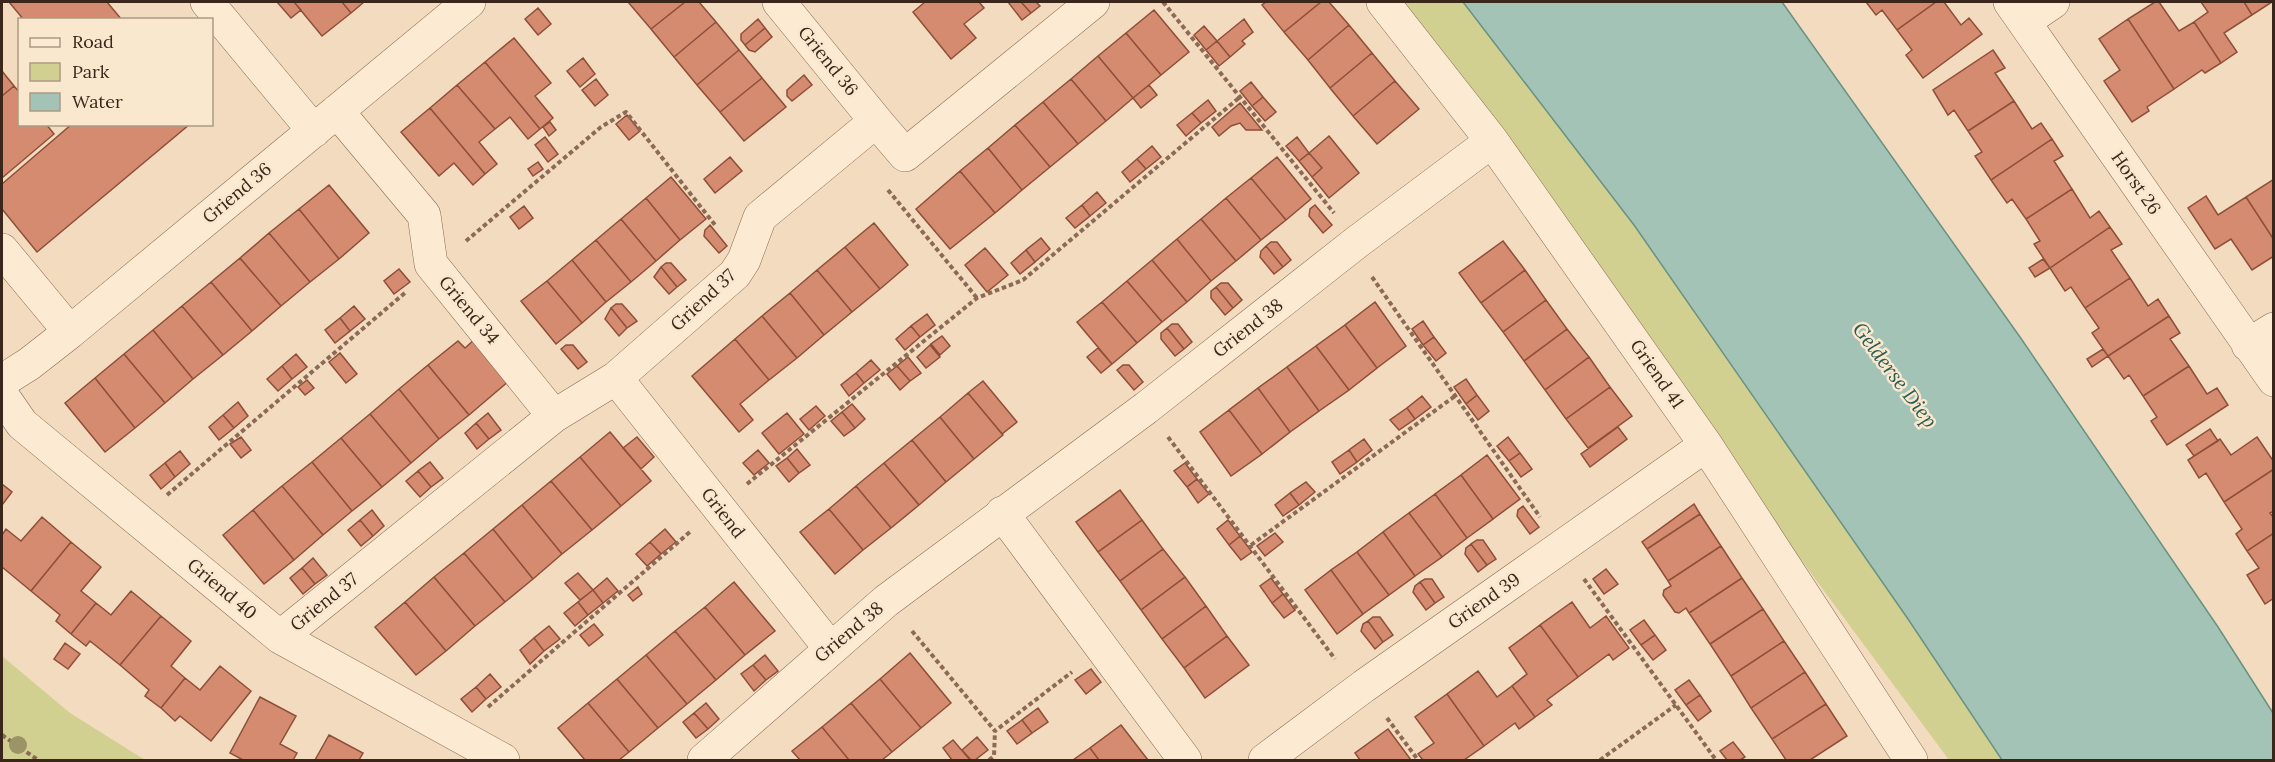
<svg xmlns="http://www.w3.org/2000/svg" width="2275" height="762" font-family="Lora,serif">
<style>
.green{fill:#d1d091}
.water{fill:#a2c3b5;stroke:#689282;stroke-width:1.5}
.building{fill:#d48b70;stroke:#8e4e38;stroke-width:1.5}
.lines{fill:none;stroke-linecap:round;stroke-linejoin:round}
.minor-casing{stroke:#8c6a55;stroke-width:34}
.path{stroke:#8c6a55;stroke-width:4;stroke-dasharray:4.5 3;stroke-linecap:butt}
.minor{stroke:#fcead2;stroke-width:33}
.tree{fill:#9a9467}
.labels{text-anchor:middle;stroke-width:5;stroke-linejoin:round;paint-order:stroke}
.street-label{font-size:18px;fill:#3a261b;stroke:#f9e7ce}
.water-label{font-size:20px;font-style:italic;fill:#295c51;stroke:#f9e7ce}
</style>
<rect width="100%" height="100%" fill="#f2dbbe"/>
<path class="green" d="M1397,2H1463L1634,225L1908,619L2002,760H1949L1658,366Z
M2,656L70,713L145,760H2Z"/>
<path class="water" d="M1463,2H1782L2020,337L2218,627L2273,713V760H2002L1908,619L1634,225Z"/>
<path class="building" d="M9,2H107L122,20H24Z
M277,2H294L301,10L291,18Z
M294,2H342L351,13L322,36Z
M342,2H364L351,13Z
M628,2H685L651,29Z
M685,2H699L716,22L674,57L651,29Z
M925,2H979L984,8L964,24L976,38L951,59L913,12Z
M1008,2H1021L1031,13L1022,20Z
M1021,2H1036L1040,6L1031,13Z
M1266,2H1321L1284,32L1262,5Z
M1321,2H1329L1349,25L1308,60L1284,32Z
M1866,2H1936L1897,30L1882,10L1876,15Z
M1936,2H1944L1961,25L1969,18L1982,34L1923,78L1906,55L1912,50L1897,30Z
M2155,2H2159L2179,31L2194,22L2221,63L2205,73L2202,70L2174,89L2128,19Z
M2201,2H2244L2252,15L2224,33L2237,52L2221,63L2194,22L2208,12Z
M2244,2H2272L2252,15Z
M538,8L551,24L538,35L525,19Z
M1154,10L1189,52L1161,75L1126,33Z
M758,19L765,28L745,45L741,40V34Z
M1244,19L1253,32L1242,41L1245,44L1230,57L1217,41Z
M2128,19L2174,89L2147,107L2149,111L2132,122L2104,81L2120,70L2099,39Z
M716,22L739,50L697,85L674,57Z
M1349,25L1372,53L1330,88L1308,60Z
M1204,26L1217,41L1206,50L1194,35Z
M765,28L772,37L755,52L749,50L745,45Z
M1126,33L1161,75L1133,98L1098,56Z
M514,38L551,83L535,96L553,118L540,129L485,62Z
M1217,41L1230,57L1219,66L1206,50Z
M739,50L762,78L720,112L697,85Z
M1993,50L2005,68L1995,73L2014,101L1968,131L1954,110L1948,115L1933,90Z
M1372,53L1395,81L1353,116L1330,88Z
M1098,56L1133,98L1106,121L1071,79Z
M583,58L595,74L580,87L567,71Z
M485,62L540,129L528,139L510,117L495,129L457,85Z
M2,71L14,86L2,96Z
M804,75L812,85L792,101L787,96V90Z
M762,78L786,107L744,141L720,112Z
M596,79L608,95L595,106L582,90Z
M1071,79L1106,121L1078,144L1043,102Z
M1395,81L1419,109L1377,144L1353,116Z
M1251,82L1263,97L1252,106L1240,91Z
M457,85L495,129L479,142L497,164L485,174L430,108Z
M1149,85L1157,95L1141,108L1133,98Z
M14,86L20,93V124H46L54,134L2,178V96Z
M1263,97L1276,112L1265,121L1252,106Z
M1208,100L1216,111L1201,123L1192,113Z
M2014,101L2032,129L2041,123L2052,139L1991,180L1975,156L1982,152L1968,131Z
M1043,102L1078,144L1050,167L1015,125Z
M1240,103L1262,130H1246L1240,123L1231,126L1219,136L1212,127Z
M430,108L485,174L473,185L454,163L439,176L401,132Z
M1192,113L1201,123L1186,136L1177,125Z
M627,115L640,131L629,140L616,124Z
M550,122L556,130L549,136L543,127Z
M72,124H190L37,252L2,209V184Z
M1015,125L1050,167L1022,190L988,148Z
M1329,136L1359,173L1329,198L1312,177L1322,168L1309,153Z
M545,137L558,154L548,162L535,145Z
M1297,137L1309,153L1299,161L1286,146Z
M2052,139L2063,156L2054,161L2072,189L2026,219L2012,199L2007,203L1991,180Z
M1152,146L1161,157L1146,169L1137,159Z
M988,148L1022,190L995,213L960,171Z
M1309,153L1322,168L1312,177L1299,161Z
M730,157L742,171L715,193L704,179Z
M1277,157L1311,199L1286,220L1251,178Z
M1137,159L1146,169L1130,182L1122,172Z
M538,162L543,169L533,176L528,169Z
M960,171L995,213L950,249L916,209Z
M671,177L706,219L680,240L646,198Z
M1251,178L1286,220L1261,240L1226,198Z
M2274,179V240L2246,197Z
M329,185L369,233L339,259L299,209Z
M2072,189L2090,218L2099,211L2110,227L2050,268L2034,244L2040,241L2026,219Z
M1097,192L1106,203L1090,216L1082,205Z
M2206,196L2218,215L2246,197L2274,240V256L2252,270L2231,239L2215,249L2188,208Z
M646,198L680,240L656,261L621,219Z
M1226,198L1261,240L1236,261L1201,219Z
M1082,205L1090,216L1075,228L1066,218Z
M1315,205L1332,225L1323,233L1309,216L1310,209Z
M524,206L533,218L519,229L510,217Z
M299,209L339,259L310,282L269,233Z
M621,219L656,261L631,282L596,240Z
M1201,219L1236,261L1211,281L1177,239Z
M874,223L908,265L880,289L845,247Z
M710,225L727,246L719,253L704,236L705,230Z
M2110,227L2122,244L2111,250L2130,278L2085,308L2071,287L2065,291L2050,268Z
M269,233L310,282L281,306L240,258Z
M1041,238L1050,249L1035,262L1026,250Z
M1177,239L1211,281L1187,302L1152,260Z
M596,240L631,282L606,302L572,260Z
M1503,241L1525,270L1481,303L1459,273Z
M1271,242H1277L1291,260L1283,267L1266,246Z
M1266,246L1283,267L1274,274L1260,257L1261,251Z
M845,247L880,289L852,312L817,270Z
M985,248L1008,275L987,292L965,265Z
M1026,250L1035,262L1020,274L1011,263Z
M240,258L281,306L252,331L211,282Z
M2043,259L2050,268L2035,277L2029,268Z
M572,260L606,302L582,323L547,281Z
M1152,260L1187,302L1162,322L1127,281Z
M666,263H671L686,280L677,287L661,267Z
M661,267L677,287L669,294L654,277Z
M399,269L410,282L394,294L384,281Z
M817,270L852,312L824,335L790,293Z
M1525,270L1546,300L1503,332L1481,303Z
M2130,278L2148,306L2158,299L2169,316L2108,356L2092,333L2099,328L2085,308Z
M547,281L582,323L556,344L521,301Z
M1127,281L1162,322L1137,343L1102,302Z
M211,282L252,331L223,355L182,306Z
M1221,283H1228L1242,300L1233,308L1216,287Z
M1216,287L1233,308L1225,315L1211,298V291Z
M790,293L824,335L797,358L762,316Z
M1546,300L1567,329L1524,361L1503,332Z
M1102,302L1137,343L1112,364L1077,322Z
M1375,302L1406,346L1377,368L1345,325Z
M616,304H622L637,321L627,328L611,308Z
M182,306L223,355L193,379L153,330Z
M354,306L365,319L350,331L340,318Z
M611,308L627,328L619,336L605,319Z
M927,314L935,325L920,337L911,326Z
M762,316L797,358L769,380L735,339Z
M2169,316L2180,333L2170,339L2189,366L2143,396L2129,375L2124,379L2108,356Z
M340,318L350,331L335,343L325,330Z
M1423,321L1434,337L1423,345L1412,329Z
M1172,324H1178L1192,342L1184,349L1167,328Z
M1345,325L1377,368L1349,390L1316,346Z
M911,326L920,337L905,350L896,339Z
M1167,328L1184,349L1175,356L1161,339V333Z
M1567,329L1589,357L1545,390L1524,361Z
M153,330L193,379L165,403L124,354Z
M942,336L950,346L940,355L931,344Z
M1434,337L1446,353L1436,361L1423,345Z
M476,338L510,380L469,415L428,365L458,341L465,348Z
M735,339L769,380L740,404L753,420L739,432L692,376Z
M566,345H573L587,362L578,369L561,349Z
M930,345L940,357L926,368L917,357Z
M1316,346L1349,390L1319,411L1287,367Z
M1098,348L1112,364L1101,373L1087,357Z
M2103,349L2108,356L2092,367L2087,359Z
M340,353L357,374L346,383L329,362Z
M124,354L165,403L135,428L95,378Z
M296,354L307,367L292,379L282,366Z
M908,357L921,373L910,381L897,366Z
M1589,357L1610,387L1566,419L1545,390Z
M871,360L880,370L864,383L856,373Z
M428,365L469,415L439,439L399,389Z
M1123,365H1129L1143,382L1134,390L1117,370Z
M282,366L292,379L278,391L267,379Z
M897,366L910,381L900,390L887,374Z
M2189,366L2207,394L2217,388L2228,405L2167,445L2151,421L2157,417L2143,396Z
M1287,367L1319,411L1290,432L1258,388Z
M856,373L864,383L849,396L841,385Z
M95,378L135,428L105,452L65,403Z
M1466,379L1477,395L1466,404L1454,387Z
M307,380L314,388L305,395L298,387Z
M983,381L1017,422L1002,434L968,393Z
M1610,387L1632,416L1588,448L1566,419Z
M1258,388L1290,432L1262,454L1229,410Z
M399,389L439,439L411,463L370,414Z
M968,393L1003,435L974,459L940,417Z
M1477,395L1489,411L1478,420L1466,404Z
M1422,396L1431,407L1415,419L1407,408Z
M238,402L248,416L234,428L223,415Z
M852,404L865,419L855,428L842,412Z
M816,406L825,416L809,430L800,419Z
M1407,408L1415,419L1399,430L1390,420Z
M1229,410L1262,454L1231,476L1200,432Z
M842,412L855,428L844,436L831,421Z
M488,413L501,430L489,439L476,423Z
M787,413L804,434L779,454L762,433Z
M370,414L411,463L382,487L341,438Z
M223,415L234,428L219,440L209,427Z
M940,417L974,459L946,482L912,440Z
M476,423L489,439L477,449L465,433Z
M1618,427L1627,439L1590,467L1581,454Z
M2210,429L2218,441L2194,456L2186,445Z
M610,432L651,481L621,506L580,457Z
M241,437L251,450L241,458L230,444Z
M637,437L654,457L641,469L623,448Z
M1508,437L1520,453L1509,461L1497,446Z
M2257,437L2274,462V469L2224,502L2206,473L2199,478L2188,460L2220,439L2231,455Z
M341,438L382,487L352,511L312,462Z
M1364,439L1372,450L1357,462L1349,450Z
M912,440L946,482L919,505L884,463Z
M797,449L810,465L799,473L787,458Z
M758,450L769,463L754,475L743,463Z
M1349,450L1357,462L1340,474L1332,462Z
M180,451L190,464L175,477L165,463Z
M1520,453L1532,469L1521,477L1509,461Z
M1487,455L1520,499L1493,519L1461,475Z
M580,457L621,506L592,530L551,481Z
M787,458L799,473L789,482L776,466Z
M312,462L352,511L323,535L282,486Z
M430,462L443,478L431,487L418,471Z
M165,463L175,477L161,489L150,475Z
M884,463L919,505L891,528L856,486Z
M1185,463L1197,479L1187,487L1174,471Z
M2274,469V511L2270,513L2274,518V533L2247,551L2236,534L2242,529L2224,502Z
M418,471L431,487L420,497L406,481Z
M1461,475L1493,519L1467,538L1435,494Z
M1197,479L1209,494L1198,503L1187,487Z
M551,481L592,530L562,554L522,505Z
M1306,482L1315,492L1299,505L1290,493Z
M2,484L12,492L2,505Z
M282,486L323,535L294,560L253,510Z
M856,486L891,528L863,550L829,509Z
M1120,490L1142,520L1098,552L1076,522Z
M1290,493L1299,505L1283,516L1275,505Z
M1435,494L1467,538L1442,557L1409,513Z
M1694,504L1700,514L1647,549L1642,542Z
M522,505L562,554L533,579L493,529Z
M1523,506L1539,527L1530,534L1517,516L1518,510Z
M829,509L863,550L835,574L800,532Z
M253,510L294,560L264,584L223,535Z
M372,510L384,526L373,536L360,520Z
M1409,513L1442,557L1415,576L1383,532Z
M1700,514L1721,546L1668,581L1647,549Z
M42,517L71,542L31,591L2,567V535L6,529L21,541Z
M360,520L373,536L361,546L348,530Z
M1142,520L1163,549L1120,581L1098,552Z
M1228,520L1240,536L1229,545L1217,529Z
M493,529L533,579L505,602L464,553Z
M665,529L676,542L661,554L650,542Z
M1383,532L1415,576L1389,595L1357,552Z
M1275,533L1283,542L1265,556L1257,546Z
M2274,533V598L2265,604L2247,575L2259,568L2247,551Z
M1240,536L1252,552L1241,560L1229,545Z
M1477,540H1483L1496,559L1487,565L1471,544Z
M71,542L101,567L81,591L96,603L71,634L56,621L60,615L31,591Z
M650,542L661,554L647,566L636,554Z
M1471,544L1487,565L1478,572L1465,554L1466,548Z
M1721,546L1742,578L1689,613L1686,608L1679,613L1675,612L1663,595L1664,590L1671,586L1668,581Z
M1163,549L1185,577L1141,610L1120,581Z
M1357,552L1389,595L1363,614L1331,570Z
M464,553L505,602L475,626L434,577Z
M313,558L327,575L315,584L302,568Z
M302,568L315,584L303,594L290,578Z
M1606,569L1618,584L1604,594L1593,579Z
M1331,570L1363,614L1337,634L1305,590Z
M578,573L593,590L580,600L565,583Z
M434,577L475,626L446,651L405,602Z
M1185,577L1206,606L1162,639L1141,610Z
M607,578L618,591L603,603L593,590Z
M1271,578L1283,594L1272,603L1260,586Z
M1742,578L1763,609L1710,644L1689,613Z
M1425,579H1432L1444,597L1435,603L1420,582Z
M734,582L775,631L745,655L705,607Z
M1420,582L1435,603L1426,610L1413,592L1415,586Z
M638,587L642,594L633,601L628,595Z
M593,590L603,603L588,615L578,602Z
M131,591L161,616L120,665L90,641L86,646L71,634L96,603L111,615Z
M1283,594L1295,610L1284,618L1272,603Z
M405,602L446,651L416,675L375,627Z
M578,602L588,615L575,626L564,613Z
M1572,602L1590,628L1606,616L1629,648L1613,660L1609,654L1578,677L1540,625Z
M1206,606L1227,636L1184,668L1162,639Z
M705,607L745,655L716,680L675,631Z
M1763,609L1784,641L1731,676L1710,644Z
M161,616L191,641L171,666L185,678L161,708L145,696L149,690L120,665Z
M1373,617H1380L1393,635L1383,642L1368,621Z
M1644,620L1655,635L1641,645L1630,630Z
M1368,621L1383,642L1375,649L1361,631L1363,624Z
M594,624L603,635L589,646L580,635Z
M1540,625L1578,677L1547,700L1552,705L1535,717L1512,686L1527,674L1509,648Z
M549,626L560,639L544,651L534,638Z
M675,631L716,680L687,704L646,655Z
M1655,635L1666,650L1653,660L1641,645Z
M1227,636L1249,665L1205,698L1184,668Z
M534,638L544,651L530,664L520,650Z
M1784,641L1805,672L1751,708L1731,676Z
M65,643L80,654L68,669L54,659Z
M910,653L951,703L921,728L880,679Z
M646,655L687,704L658,728L617,679Z
M765,655L778,671L766,680L753,665Z
M753,665L766,680L754,691L741,674Z
M220,666L251,691L211,741L180,716L175,721L161,708L185,678L200,690Z
M1091,669L1101,682L1086,694L1075,680Z
M1478,671L1497,697L1512,686L1535,717L1519,729L1515,723L1484,746L1447,694Z
M1805,672L1826,704L1772,739L1751,708Z
M490,674L501,687L486,699L476,687Z
M617,679L658,728L629,752L588,703Z
M880,679L921,728L892,752L851,703Z
M1689,680L1700,695L1686,705L1675,690Z
M476,687L486,699L472,712L461,699Z
M1447,694L1484,746L1464,760H1423L1418,754L1434,743L1415,717Z
M1700,695L1711,711L1698,721L1686,705Z
M260,697L296,716L280,744L297,753L293,760H243L230,753Z
M588,703L629,752L619,760H585L558,728Z
M706,703L719,719L708,729L694,713Z
M851,703L892,752L882,760H849L822,727Z
M1826,704L1847,736L1810,760H1786L1772,739Z
M1038,708L1048,722L1032,733L1022,720Z
M694,713L708,729L696,738L683,722Z
M1022,720L1032,733L1017,744L1007,731Z
M1121,725L1148,760H1099L1090,748Z
M822,727L849,760H800L792,751Z
M1388,729L1411,760H1360L1355,753Z
M329,735L363,753L359,760H315Z
M977,737L988,750L975,760H971L962,750Z
M953,740L970,760H952L943,748Z
M1733,742L1745,757L1740,760H1727L1720,751Z
M1090,748L1099,760H1073Z"/>
<g class="lines">
<g class="minor-casing">
<path id="minor" d="M207,2L314,131
M779,2L876,121
M1383,2L1492,141L1706,445L1911,760
M2010,2L2274,380
M2024,22L2053,2
M337,111L424,215L431,264L554,416
M2,250L70,332
M2248,345L2274,329
M616,378L830,648
M2,381L29,364L70,332L469,2
M2,395L22,424L280,637L503,760
M1002,513L1185,760
M280,637L554,416L616,378L735,274L744,260L760,217L876,121L905,155L1093,2
M704,760L886,601L1146,408L1357,242L1492,141
M1265,760L1364,686L1706,445"/>
</g>
<path class="path" d="M1163,2L1334,213
M888,190L977,298
M466,241L601,127L626,112L715,225
M1372,277L1540,517
M1168,437L1335,659
M747,484L977,298L1023,280L1240,97
M167,495L406,292
M1251,545L1455,396
M1584,579L1716,760
M912,631L995,731L1072,672
M488,707L691,531
M1387,718L1418,760
M2,735L38,760
M989,760L994,756L995,731
M1600,760L1676,705"/>
<use href="#minor" class="minor"/>
</g>
<circle class="tree" cx="18" cy="745" r="9"/>
<g class="labels">
<g class="street-label">
<text transform="translate(828 61) rotate(51)" y="6">Griend 36</text>
<text transform="translate(2136 183) rotate(55)" y="6">Horst 26</text>
<text transform="translate(237 193) rotate(-40)" y="6">Griend 36</text>
<text transform="translate(703 300) rotate(-43)" y="6">Griend 37</text>
<text transform="translate(469 310) rotate(50)" y="6">Griend 34</text>
<text transform="translate(1248 328) rotate(-38)" y="6">Griend 38</text>
<text transform="translate(1657 374) rotate(55)" y="6">Griend 41</text>
<text transform="translate(723 513) rotate(52)" y="6">Griend</text>
<text transform="translate(222 589) rotate(40)" y="6">Griend 40</text>
<text transform="translate(1484 601) rotate(-35)" y="6">Griend 39</text>
<text transform="translate(324 602) rotate(-39)" y="6">Griend 37</text>
<text transform="translate(849 632) rotate(-40)" y="6">Griend 38</text>
</g>
<g class="water-label">
<text transform="translate(1895 375) rotate(53)" y="7">Gelderse Diep</text>
</g>
</g>
<rect width="2275" height="762" fill="none" stroke="#3a261b" stroke-width="6"/>
<rect x="18" y="18" width="195" height="108" fill="#f9e7ce" stroke="#ad9a86" stroke-width="1.5"/>
<rect x="30" y="38" width="30" height="9" fill="#fcead2" stroke="#ad9a86" stroke-width="1.5"/>
<text x="72" y="48" font-size="18" fill="#3a261b">Road</text>
<rect x="30" y="63" width="30" height="18" fill="#d1d091" stroke="#ad9a86" stroke-width="1.5"/>
<text x="72" y="78" font-size="18" fill="#3a261b">Park</text>
<rect x="30" y="93" width="30" height="18" fill="#a2c3b5" stroke="#ad9a86" stroke-width="1.5"/>
<text x="72" y="108" font-size="18" fill="#3a261b">Water</text>
</svg>
